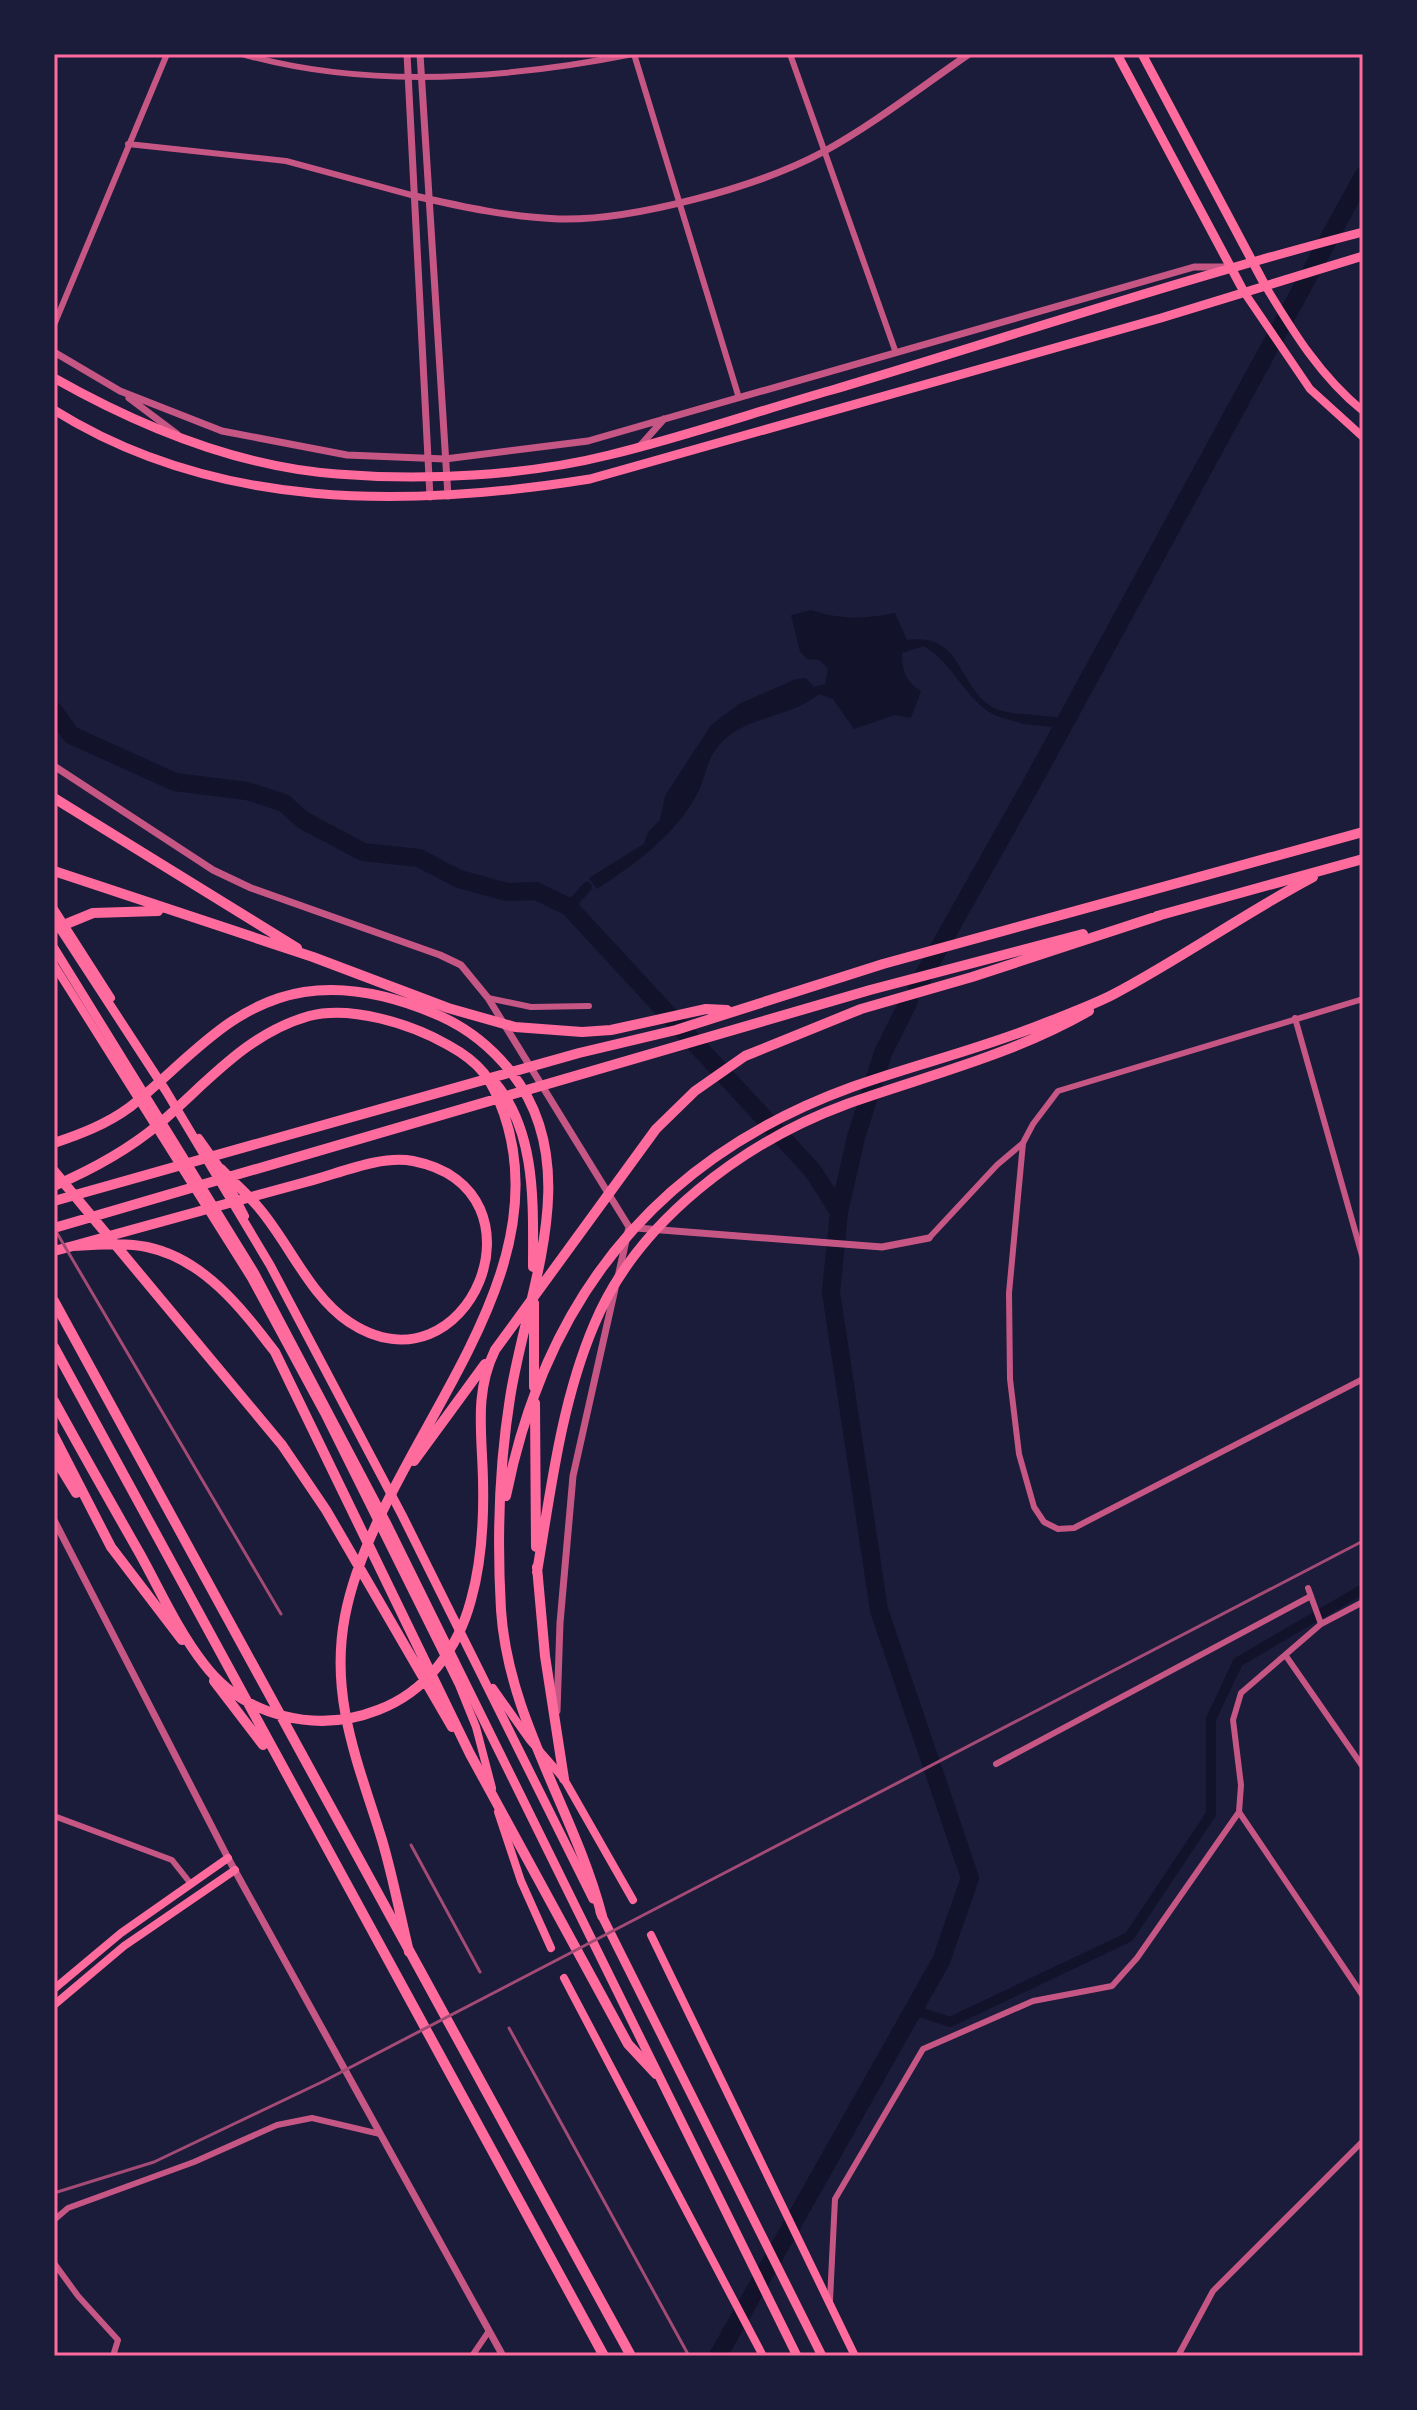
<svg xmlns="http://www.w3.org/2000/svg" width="1417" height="2410" font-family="Figtree,sans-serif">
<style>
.water{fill:#12122b}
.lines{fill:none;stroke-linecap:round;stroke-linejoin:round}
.canal{stroke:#12122b;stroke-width:10}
.river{stroke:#12122b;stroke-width:18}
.minor{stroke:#c65784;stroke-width:6}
.tertiary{stroke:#c65784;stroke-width:7}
.secondary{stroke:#ff6b9d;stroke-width:8}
.primary{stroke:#ff6b9d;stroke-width:9}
.trunk{stroke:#ff6b9d;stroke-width:9}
.motorway{stroke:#ff6b9d;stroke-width:10}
.rail{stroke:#a44b75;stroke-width:3}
.neatline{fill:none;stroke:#ff6b9d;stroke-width:3}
</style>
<rect width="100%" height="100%" fill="#1b1b3a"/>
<path class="water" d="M811,610C840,620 865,619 895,613L907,640C962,632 957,685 992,707C1001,712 1014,713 1024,715L1021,723C1012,720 999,718 991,713C963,696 954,664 924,646L902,653C902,671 906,682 921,691L911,718L895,715L854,729L833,699L819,694C792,717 752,715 725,739C706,756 708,772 698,792C677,834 635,864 597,889L589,878L644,844L648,832L660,820L665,796L711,725L739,704L796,679L806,678L814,687L825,684L828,668L819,660L807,659L800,651L791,615Z"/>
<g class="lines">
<path class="canal" d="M1023,719L1065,723
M569,907L587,887
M913,2010L950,2022L1129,1937L1211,1814V1719L1238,1662L1363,1589"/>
<path class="river" d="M54,711L71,735L175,782L247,791L284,803L303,820L363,852L419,858L459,879L507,892L536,891L569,907L813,1171L839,1212
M917,987L1032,783L1363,176
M718,2356L941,1961L970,1878L879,1610L831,1292L839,1212L856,1137L883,1053L909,1001"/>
<path class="minor" d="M242,54C368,90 507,79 633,54
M634,54L739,398
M790,54L896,353
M128,144L286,161L415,196
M54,325L167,54
M488,998L531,1007L589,1006
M1363,999L1058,1091L1033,1124L1023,1143L1009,1293L1010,1379L1019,1454L1034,1507L1044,1522L1058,1529L1074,1528L1363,1379
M1295,1018L1363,1259
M929,1238L997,1165L1023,1143
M1308,1588L1321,1624
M1286,1656L1363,1767
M996,1764L1311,1596
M1239,1812L1363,1996
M54,1816L172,1860L191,1884
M54,2220L68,2208L194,2162L277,2125L312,2118L380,2134
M54,2263L78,2296L118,2340L113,2356
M830,2300L835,2199L923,2049L1033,2001L1112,1986L1137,1958L1239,1812L1241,1785L1233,1720L1241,1693L1321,1624L1363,1602
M472,2356L489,2331
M1178,2356L1213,2291L1363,2141"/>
<path class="tertiary" d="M407,54L430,497
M420,54L448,496
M415,196C463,207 509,217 559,219C632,221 758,187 823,152C874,124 921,87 969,54
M54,352L120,391L222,431L347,455L445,459L588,441L1194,267H1227
M129,398L177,434
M639,447L664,419
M54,766L213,870L251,888L440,955L461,965L488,998L629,1227L618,1277
M636,1228L882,1247L929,1238
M54,1520L228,1858L503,2356
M557,1711L560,1623L573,1476L615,1289"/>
<path class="secondary" d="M1266,287C1294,333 1321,377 1363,411
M1244,292L1310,389L1363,437
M54,909L111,998
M54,965L251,1278L324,1413L459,1685L476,1727L492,1788
M199,1138L221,1169L245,1216
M493,1688L529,1739L564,1779L633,1900
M498,1812L521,1881L551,1948
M651,1935L855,2356
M564,1978L763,2356
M54,1989L121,1933L228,1858
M54,2005L124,1946L235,1870"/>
<path class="primary" d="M1117,54L1244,292
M1142,54L1266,287
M54,378C139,426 239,467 337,474C422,481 526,476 609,455C684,437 758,411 832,390C1009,337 1184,278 1363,232
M54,410C216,511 408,508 590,479L1161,318L1363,256"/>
<path class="trunk" d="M54,919L166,1091L270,1265L402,1515L593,1899
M54,948L254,1272L386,1522L797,2356
M600,1912L822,2356"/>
<path class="motorway" d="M54,798L297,948
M54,871L313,957L448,1008L515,1027L582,1032L611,1030L706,1009L727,1010
M1157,916L1363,859
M54,929L93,913L158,911
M493,1080C537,1131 533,1203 533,1267
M54,1143C81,1134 107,1124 130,1107C186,1063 229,1004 304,992C351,985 397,997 440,1016C469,1029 492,1048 511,1072C587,1167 526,1294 510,1398C499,1467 497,1540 501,1610C508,1719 575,1812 602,1916
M54,1171L282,1445L326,1510L452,1727
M54,1186C91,1170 128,1150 159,1124C207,1083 246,1034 309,1016C351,1005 411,1024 448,1045C481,1063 492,1079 504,1114C564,1289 377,1451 345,1616C329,1698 359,1765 382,1840C393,1877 400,1915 409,1952
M54,1201L579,1053L676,1030L883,964L1363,832
M54,1228L870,990L1083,934
M73,1246C97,1245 123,1242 147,1247C204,1259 242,1309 275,1352L470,1754L628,2044L656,2074
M54,1251L73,1246C150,1225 228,1203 306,1182C338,1174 379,1155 413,1161C556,1189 468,1401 349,1322C310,1296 289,1243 259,1208C248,1194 233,1182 221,1169
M54,1301L631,2356
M534,1303V1387
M54,1347L604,2356
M54,1401C82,1452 111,1503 140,1554C160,1590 178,1631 204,1664C244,1717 317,1734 378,1710C426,1692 458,1649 471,1600C482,1561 484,1520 483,1480C482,1433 474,1393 495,1350L656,1129L695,1091L745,1056L861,1009L972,977L1161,915
M535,1403L536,1547
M54,1436L111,1547L182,1640
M54,1457L76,1493
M414,1461L485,1364
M506,1496C546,1296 659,1157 852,1087C917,1064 984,1048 1048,1022C1070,1013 1093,1005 1114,994C1182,958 1245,913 1313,877
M537,1567L545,1656L564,1779
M537,1572C551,1489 561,1403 594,1325C637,1221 744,1142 847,1104C929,1075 1012,1055 1089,1011
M214,1681L263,1745"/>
<path class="rail" d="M54,1228L281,1614
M411,1845L480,1972
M509,2028L689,2356
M54,2193L154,2162L324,2081L1363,1541"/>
</g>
<rect width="1417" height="2410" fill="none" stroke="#1b1b3a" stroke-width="112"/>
<rect x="56" y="56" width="1305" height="2298" class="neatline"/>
</svg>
